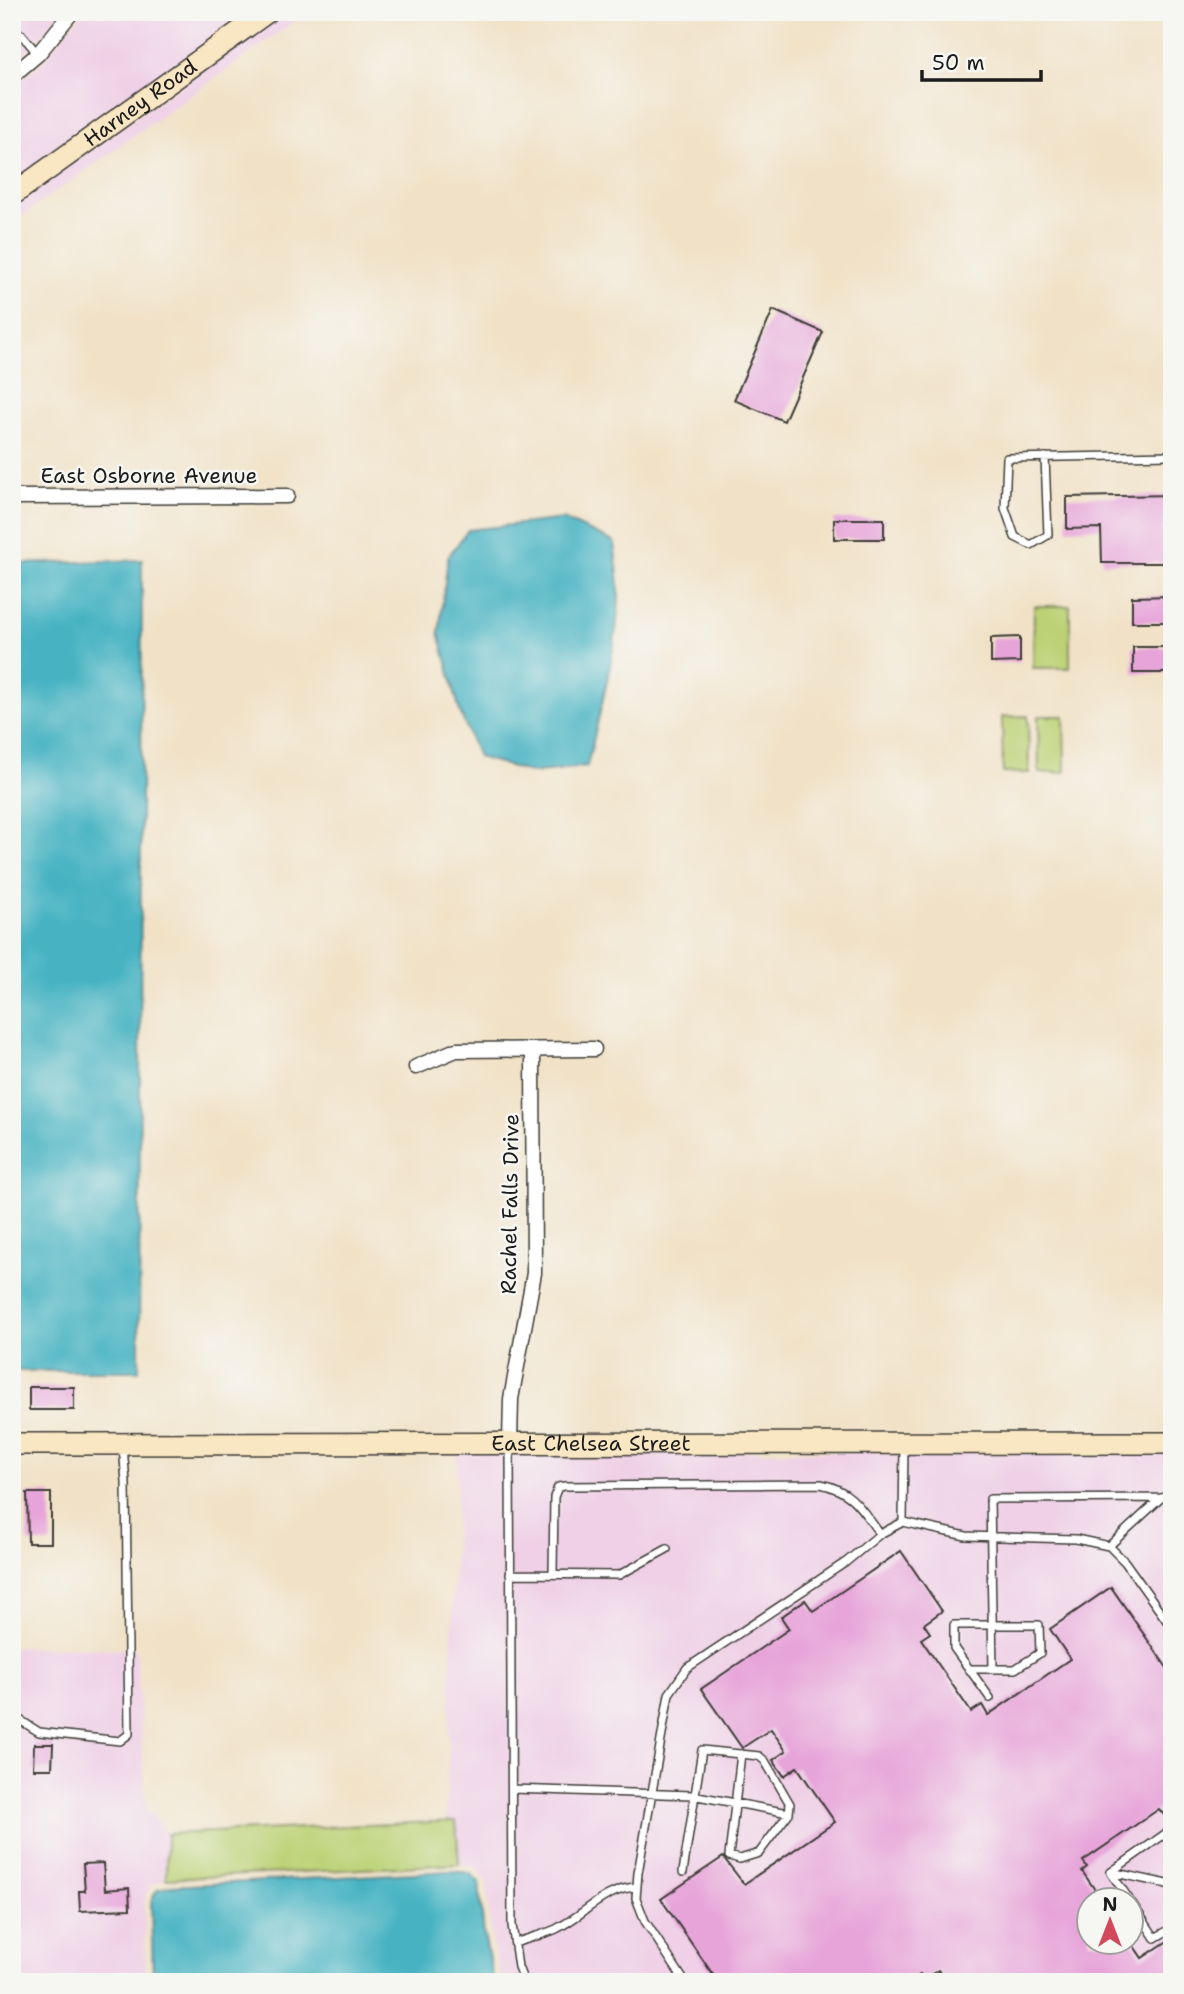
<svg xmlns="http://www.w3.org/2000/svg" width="1184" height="1994" font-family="'Shantell Sans',sans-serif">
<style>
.built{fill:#efd0e6;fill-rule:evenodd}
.green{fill:#bcd175;stroke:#6c7648;stroke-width:2}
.water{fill:#46b3c2;stroke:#31686f;stroke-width:2}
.building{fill:#e7a4d9}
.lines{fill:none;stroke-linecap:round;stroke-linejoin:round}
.lane-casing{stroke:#3c3a36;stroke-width:10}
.street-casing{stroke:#3c3a36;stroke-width:17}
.secondary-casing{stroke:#3c3a36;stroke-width:24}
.lane{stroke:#fff;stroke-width:7}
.street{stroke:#fff;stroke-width:14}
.secondary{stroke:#f9e7c3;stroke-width:21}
.labels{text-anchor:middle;stroke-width:5;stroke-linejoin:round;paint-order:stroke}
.street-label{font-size:21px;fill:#1c1c1c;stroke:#f6f6f2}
</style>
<rect width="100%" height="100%" fill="#f6f6f2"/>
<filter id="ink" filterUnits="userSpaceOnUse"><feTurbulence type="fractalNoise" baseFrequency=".0143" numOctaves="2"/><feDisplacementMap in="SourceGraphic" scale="14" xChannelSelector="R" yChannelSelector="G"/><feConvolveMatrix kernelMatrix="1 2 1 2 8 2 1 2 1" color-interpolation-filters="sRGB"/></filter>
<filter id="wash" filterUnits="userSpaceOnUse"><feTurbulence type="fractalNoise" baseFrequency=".00686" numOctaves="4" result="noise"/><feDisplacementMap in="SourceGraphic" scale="28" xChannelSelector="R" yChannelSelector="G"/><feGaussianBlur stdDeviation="1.57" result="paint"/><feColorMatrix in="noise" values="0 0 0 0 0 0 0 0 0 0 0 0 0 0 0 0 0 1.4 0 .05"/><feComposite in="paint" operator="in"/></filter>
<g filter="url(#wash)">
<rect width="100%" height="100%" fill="#f1e2c7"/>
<path class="built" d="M12,12H61L32,47L12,64Z
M83,12H252L12,184V88L43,61Z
M283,12H308L12,223V206Z
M458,1451L1172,1452V1982H501L491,1934L486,1881L476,1867L459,1864L456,1821L446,1820ZM1090,1899H1132V1941H1090Z
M12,1647L136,1649L146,1808L167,1834L166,1879L151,1885L144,1902L146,1982H12Z"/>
<path class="green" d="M1034,606H1070V668H1033Z
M1028,716L1029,773H1003L1002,717Z
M1038,716H1064L1065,772L1039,773Z
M456,1821L459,1864L166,1879L167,1834Z"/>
<path class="water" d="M563,519L614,542C617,565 621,589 618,612C613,663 599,717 587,766L532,773L478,757L460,712L439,633L448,557L468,530Z
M142,560L139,1371H12V564Z
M451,1871L470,1873L479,1882L484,1935L494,1982H153L151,1901L157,1890L170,1886Z"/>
<g id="blocks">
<path class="building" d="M773,310L823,332L784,421L734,400Z
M1172,495V526H1163L1164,563H1102L1101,528L1067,529V497Z
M834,519H884V539H834Z
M1172,596V622H1132V597Z
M1020,637V662L991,663V638Z
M1133,647H1172V673H1133Z
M29,1387H74V1410H29Z
M27,1493H51V1543H28Z
M901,1551L942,1611L924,1624L930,1633L921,1639L971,1712L982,1705L988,1715L1070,1659L1050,1629L1111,1587L1172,1675V1809L1164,1815L1159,1809L1083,1861L1087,1867L1082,1871L1102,1900H1089V1942H1131L1142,1958L1172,1938V1982H947L938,1970L923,1980L920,1975L909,1982H718L661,1899L723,1857L744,1884L835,1822L797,1767L784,1776L773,1760L786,1751L771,1729L742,1748L701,1689L789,1629L781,1617L805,1600L813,1611Z
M34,1744H53L52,1769H33Z
M103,1863L105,1890L129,1888L130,1909L80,1911L79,1891H85L83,1864Z"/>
</g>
</g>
<g filter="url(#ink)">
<use href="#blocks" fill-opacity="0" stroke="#3c3a36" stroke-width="2"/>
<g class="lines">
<g class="lane-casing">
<path id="lane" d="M12,30L22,35L38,54
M1045,457L1048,535L1031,545L1015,537L1005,508L1007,458L1172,455
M510,1445L512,1925L518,1967L524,1982
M903,1522L904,1446
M1109,1546L1161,1498L1172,1496
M510,1574L619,1575L667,1549
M553,1574L554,1497L558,1487L565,1486L821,1484C853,1491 861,1509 880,1534
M969,1669H1015L1040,1653L1039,1625H954V1648L990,1698
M993,1669L990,1499L1161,1498
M12,1715L39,1732L120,1741L129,1734L126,1482L123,1447
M512,1789L692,1795L789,1813
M1172,1829L1111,1872L1172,1885
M683,1872L702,1750L759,1756L765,1761L790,1804L789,1813L759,1853L740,1859L729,1856L741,1754
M1111,1873L1129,1899
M1132,1903L1155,1938L1172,1928
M515,1943C528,1938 543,1935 556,1929C584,1915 605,1888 637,1887
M685,1982L645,1921L636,1898L638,1873L669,1694L687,1668L846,1562L880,1534L903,1522L966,1536L1076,1539L1109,1546L1125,1562L1172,1628"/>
</g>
<g class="street-casing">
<path id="street" d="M12,76L38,54L72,12
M12,497L287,496
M416,1067L456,1050L594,1049
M510,1442L511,1399L534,1273L533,1050"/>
</g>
<g class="secondary-casing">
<g id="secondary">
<path id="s1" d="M12,195L267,12"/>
<path id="s2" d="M12,1444L1172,1443"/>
</g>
</g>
<use href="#lane" class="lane"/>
<use href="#street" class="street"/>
<use href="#secondary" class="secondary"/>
</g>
</g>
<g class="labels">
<g class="street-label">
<text dy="7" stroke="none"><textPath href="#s1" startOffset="158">Harney Road</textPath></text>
<text x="149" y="483">East Osborne Avenue</text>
<text transform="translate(510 1204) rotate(-89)" y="7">Rachel Falls Drive</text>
<text dy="7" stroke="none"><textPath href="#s2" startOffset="579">East Chelsea Street</textPath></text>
</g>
</g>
<rect width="1184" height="1994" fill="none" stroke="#f6f6f2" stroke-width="42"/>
<g transform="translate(1110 1921)"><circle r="33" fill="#f6f6f2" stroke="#9f9f9c" stroke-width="2"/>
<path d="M0-5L12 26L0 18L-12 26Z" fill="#d1495b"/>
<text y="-10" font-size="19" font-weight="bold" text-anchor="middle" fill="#1c1c1c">N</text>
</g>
<path d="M922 70v10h119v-10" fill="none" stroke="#1c1c1c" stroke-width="3.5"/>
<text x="932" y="70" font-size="21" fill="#1c1c1c" stroke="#f6f6f2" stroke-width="5" paint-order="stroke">50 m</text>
</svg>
